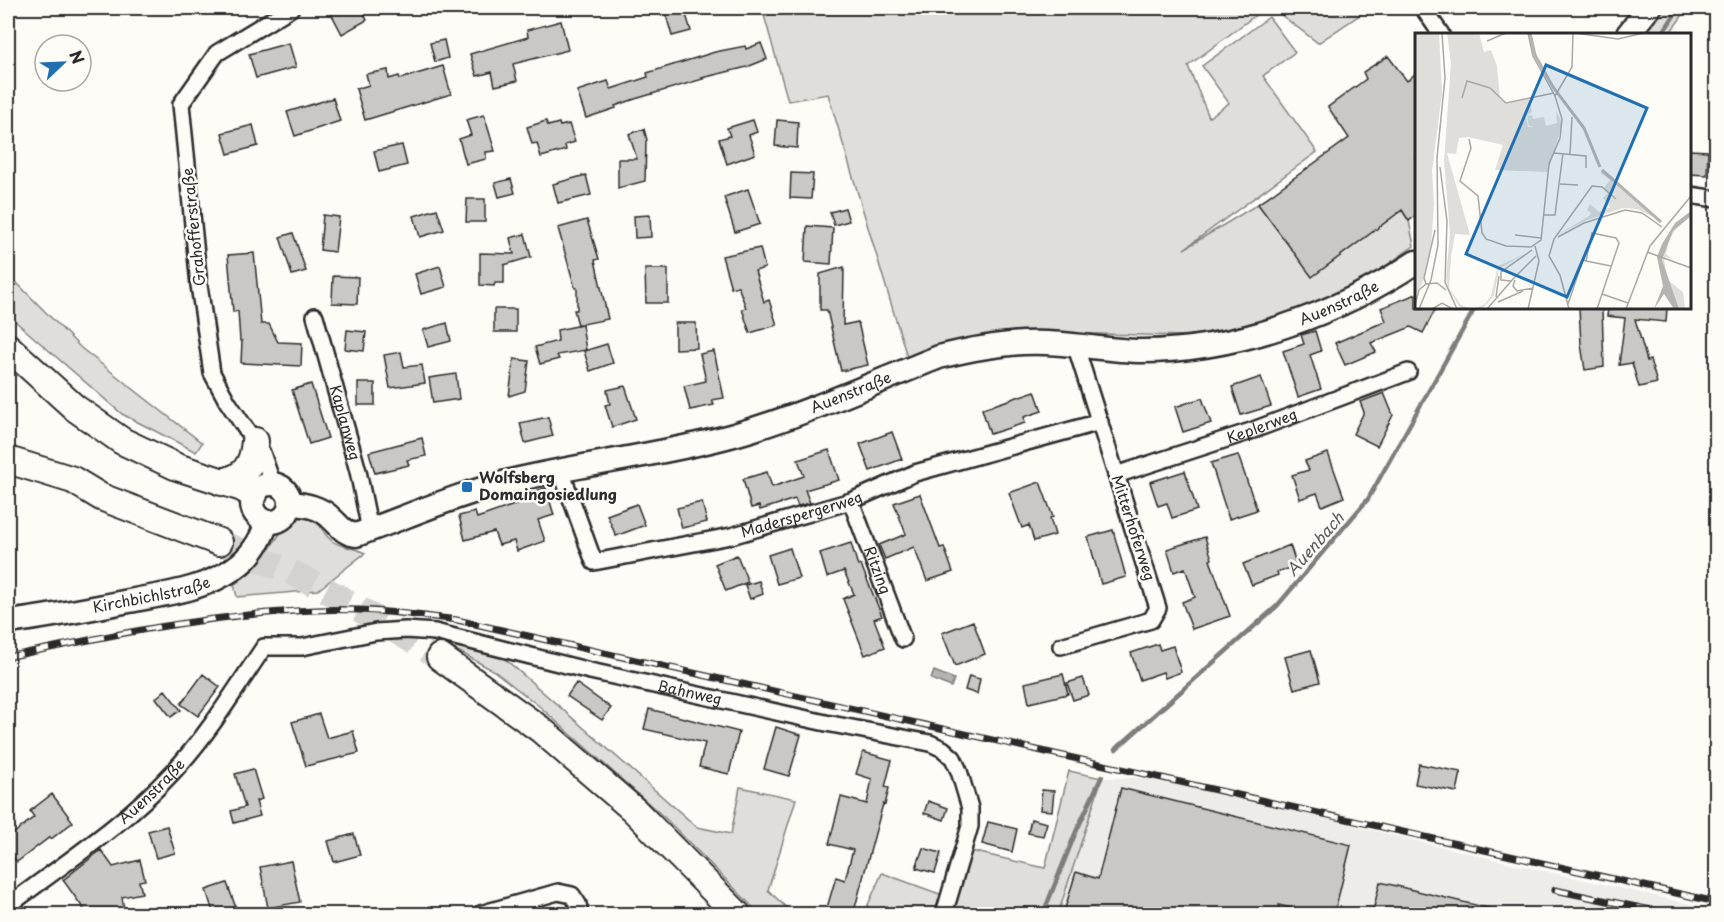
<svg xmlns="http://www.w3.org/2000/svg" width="1724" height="922" font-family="'Playpen Sans',sans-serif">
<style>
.built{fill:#edece8}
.green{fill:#dfdeda;stroke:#858482;stroke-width:1.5}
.water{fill:#b5b4b1;stroke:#7e7d7b;stroke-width:1.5}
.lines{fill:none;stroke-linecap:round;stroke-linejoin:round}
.stream{stroke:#7e7d7b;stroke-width:4.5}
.building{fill:#c9c8c4;stroke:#2b2b2b;stroke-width:1.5}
.primary-tunnel{stroke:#d3d2ce;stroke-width:26;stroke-dasharray:26 13;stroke-linecap:butt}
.street-casing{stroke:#2b2b2b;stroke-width:20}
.secondary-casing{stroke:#2b2b2b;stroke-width:27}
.primary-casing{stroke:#2b2b2b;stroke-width:30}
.street{stroke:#fdfcf7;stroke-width:15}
.secondary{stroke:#fdfcf7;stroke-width:22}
.primary{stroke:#fdfcf7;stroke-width:26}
.rail-casing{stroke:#2b2b2b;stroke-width:7}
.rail{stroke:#fdfcf7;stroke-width:4.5;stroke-dasharray:14;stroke-linecap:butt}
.poi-dot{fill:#1f6fb2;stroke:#fdfcf7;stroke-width:2}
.labels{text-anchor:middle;stroke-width:5;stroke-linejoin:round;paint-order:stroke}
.street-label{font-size:15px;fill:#2b2b2b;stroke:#fdfcf7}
.poi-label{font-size:15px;font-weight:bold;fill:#2b2b2b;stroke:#fdfcf7;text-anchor:start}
.water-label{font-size:16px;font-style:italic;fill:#5b5b5a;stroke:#fdfcf7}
.inset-river{fill:none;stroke:#b5b4b1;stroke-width:3}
.inset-road{fill:none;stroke:#a9a8a5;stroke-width:1.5}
.view{fill:#1f6fb2;fill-opacity:0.15;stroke:#1f6fb2;stroke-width:3}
.inset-edge{fill:none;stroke:#2b2b2b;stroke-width:3}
</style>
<rect width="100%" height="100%" fill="#fdfcf7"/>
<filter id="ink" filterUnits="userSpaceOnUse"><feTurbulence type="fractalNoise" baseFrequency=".0167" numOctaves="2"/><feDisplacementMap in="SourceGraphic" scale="12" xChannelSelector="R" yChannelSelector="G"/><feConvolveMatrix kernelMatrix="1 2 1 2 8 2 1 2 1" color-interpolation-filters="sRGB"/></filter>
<g filter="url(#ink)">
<path class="built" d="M1102,778H1157L1467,853L1716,910V914H1058Z"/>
<path class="green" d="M762,8H1265L1188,66L1209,117L1229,103L1202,66L1269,17L1295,52L1263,76L1317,152L1184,249L1258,204L1312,276L1402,210L1409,221L1414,246L1323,310L1190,336L1005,332L908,360L828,94L788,101Z
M1272,8H1370L1318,43Z
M1666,8H1688L1669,34H1646Z
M8,282H16L81,348L202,443L196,452L122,414L8,315Z
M303,517C325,522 318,530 332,541C342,548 354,547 365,553L318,590L237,597L234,585C243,578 253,571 260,562C276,544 279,525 303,517Z
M447,645L497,652L697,827L731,834L740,787L796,799L768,890L793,914H759L746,900L665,818L539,706L494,671Z
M1069,771L1102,778L1058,914H864L882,873L956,900L971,851L1045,868Z"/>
<path class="water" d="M934,671L954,679L951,687L931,679Z"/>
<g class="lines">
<path class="stream" d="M1662,34L1679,8
M1116,749L1277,606L1368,499L1475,308
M1043,914L1075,834L1102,776"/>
</g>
<path class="building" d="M337,8H361L367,20L342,34L330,11Z
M664,8H684L691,31L672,36Z
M561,21L568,50L513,64L517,81L495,86L492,72L477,76L470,54L528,37L527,30Z
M444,40L448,58L435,62L430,43Z
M289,43L296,67L256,78L249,54Z
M761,43L767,59L747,67L702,78L703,79L635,99L615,106L616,108L586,118L577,91L608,81L611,89L648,77L647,73L715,52L745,46L746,49Z
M1388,56L1407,81L1416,73V215L1409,221L1402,210L1312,277L1258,204L1349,138L1328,107L1366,79L1363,72Z
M443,66L451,94L365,120L356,89L369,85L366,74L388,70L389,79L399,76L400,79Z
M333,98L340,121L295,136L287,112Z
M484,115L495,151L486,152V159L466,164L459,139L471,135L466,120Z
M753,120L757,132L749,135L755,154L727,164L719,139L730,136L727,128Z
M777,120L798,122L797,148L775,146Z
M546,121L548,126L559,123L560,126L569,124L575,142L565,145L566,150L541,157L537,143L532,144L527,127Z
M253,125L258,146L228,154L222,133Z
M644,129L647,140L646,141L645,181L618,188V159H637L629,134Z
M402,145L407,165L379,172L374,151Z
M1689,150L1708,151L1707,175L1689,174Z
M791,173L813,174L811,199L790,198Z
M586,175L591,195L558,203L553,184Z
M511,179L515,193L499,197L495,183Z
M748,189L760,224L735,232L724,197Z
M467,199H485V222H466Z
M845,208L849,221L834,225L830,212Z
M437,209L444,230L420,237L414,216Z
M323,215L339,217L335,252L320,250Z
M650,215L651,237L635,238L634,216Z
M587,220L599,259L595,260L608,319L578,325L574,310H577V288H575L558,228Z
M807,226L833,228L831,264L805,262Z
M293,233L306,271L292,275L280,237Z
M525,234L531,257L504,265V283H495L494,286L480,285V253L514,254L510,238Z
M760,248L765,268L755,271L764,302L769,300L777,325L750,333L742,309L746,308L738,286L731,288L722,256Z
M254,253L261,324H269L278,342L302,343L301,366L241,363L242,341H240L238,311L233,312L228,255Z
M440,266L446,287L421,294L415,274Z
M844,267L843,325L858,322L868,365L841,371L827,310H820V274Z
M645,269H668V303H646Z
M333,276L358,277L357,304L332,303Z
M1416,294V308H1436L1423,333L1411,327L1371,343L1376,352L1345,365L1335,343L1386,321L1381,308Z
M1579,308H1602L1604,367L1585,370L1581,344Z
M1608,308H1667L1666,322L1635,319L1647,361L1650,360L1657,383L1639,387L1632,363L1619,365L1625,318L1607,316Z
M494,309H516V332H494Z
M447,323L451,341L428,347L423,330Z
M675,323H696L697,348L675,349Z
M582,325L586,350L557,355L559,359L540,364L535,347L558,341L557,330Z
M347,330L366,332L364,351L345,349Z
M1315,331L1321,351L1310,355L1321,389L1298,397L1283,351L1304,344L1301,335Z
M607,344L613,363L590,371L584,351Z
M714,351L724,398L712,400L714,405L690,410L684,386L706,381L700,354Z
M401,352L404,367L422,365L425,383L390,388L384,355Z
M514,359L529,361L525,391L509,396Z
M456,374L459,399L433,403L429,378Z
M1261,377L1271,406L1241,415L1232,387Z
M358,383H375V405H358Z
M311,384L328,438L309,444L292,390Z
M625,386L636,419L612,427L605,405L610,404L607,390Z
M1035,391L1042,411L1024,417L1025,423L990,434L982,409Z
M1384,393L1393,415L1377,446L1353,434L1364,412L1360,402Z
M1202,398L1211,423L1183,432L1175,407Z
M548,417L553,436L525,443L520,423Z
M892,432L902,459L870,471L860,444Z
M422,438L426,456L407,460L409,465L375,473L369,452Z
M829,450L839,480L805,490L810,503L798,506L795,499L760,510L759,506L751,508L743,479L767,472L772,487L804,476L798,460Z
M1328,453L1344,497L1322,506L1317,493L1300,499L1292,475L1309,470L1305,461Z
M1238,455L1257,510L1229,519L1211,463Z
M1185,471L1197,510L1172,518L1167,503L1158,506L1150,482Z
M1040,482L1053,517L1050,518L1055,535L1034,541L1029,525L1022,528L1009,493Z
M546,488L554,515L538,520L545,541L517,551L514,541L499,545L494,532L465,540L459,516L475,512L477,518L517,504L515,497Z
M920,494L940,548L944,547L953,572L927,581L914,547L885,559L879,545L906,534L894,503Z
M702,502L707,522L682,528L677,508Z
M637,504L645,525L616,536L607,515Z
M1113,530L1126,577L1101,584L1088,537Z
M1205,537L1212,559L1210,560L1230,616L1192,629L1182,602L1195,597L1185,568L1174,572L1167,549Z
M851,543L858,566L861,565L882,616L874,619L885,647L865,655L843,599L854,594L844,571L827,577L820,553Z
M1290,545L1297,566L1277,572L1278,575L1252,585L1243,564Z
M790,548L799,578L777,584L768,555Z
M737,555L748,582L726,591L715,564Z
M759,581L763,594L750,599L745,585Z
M973,621L985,654L955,666L942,633Z
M1158,644L1160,650L1173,646L1181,672L1165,678L1163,672L1140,680L1131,653Z
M1311,650L1320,682L1294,689L1285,657Z
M203,674L220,687L198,716L181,704Z
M1063,674L1068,694L1029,703L1025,683Z
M969,676L980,679L977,694L965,690Z
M1083,678L1089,695L1073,700L1067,683Z
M576,683L611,708L602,720L567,696Z
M165,690L181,710L171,717L156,698Z
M649,709L739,732L729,774L699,767L705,743L644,729Z
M319,714L327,738L353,731L359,753L306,766L292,722Z
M776,727L801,735L789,776L764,769Z
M863,752L892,760L885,787L889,788L885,805L883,804L853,915H838L826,911L836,877L845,880L853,850L829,844L841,797L867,804L872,779L856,774Z
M1419,764L1461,772L1457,792L1415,784Z
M253,769L262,799L256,801L260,816L234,823L231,811L245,807L235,774Z
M1121,788L1351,845L1334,915H1315L1279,905L1278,915H1063L1076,872L1098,879Z
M1042,790L1054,791L1052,811L1040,810Z
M52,794L73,822L51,839L50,837L17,862L8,850V838L34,817L30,811Z
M928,801L948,808L944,820L924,813Z
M1031,819L1047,823L1043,836L1028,833Z
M988,822L1017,829L1012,852L982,844Z
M167,826L175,853L156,858L148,831Z
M354,834L360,855L334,862L328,841Z
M923,848L941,853L935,873L916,868Z
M101,850L113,867L140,860L145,880L139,881L142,893L122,897L125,915H88L63,880Z
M291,861L300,902L268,908L260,867Z
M1380,882L1496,910L1495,915H1372Z
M227,883L236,908L214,915L206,890Z"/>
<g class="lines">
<path class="primary-tunnel" d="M219,542L291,572L337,596L440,657"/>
<g class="street-casing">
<g id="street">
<path d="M1423,8L1441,34"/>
<path d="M1690,195L1716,199"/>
<path id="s1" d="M315,316L358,471L370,530"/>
<path id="s2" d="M561,471L594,562L731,536L851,501L915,473L1100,422"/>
<path id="s3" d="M1116,475L1248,432L1408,372"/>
<path d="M269,484L270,476L262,453L227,401L212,373L199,285L181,104L217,53L291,8"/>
<path id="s4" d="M851,501L903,639"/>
<path d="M1061,646L1151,620L1158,608L1075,344"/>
<path id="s5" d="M8,906C63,864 124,825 172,773C208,735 235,690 264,647H302L376,632L406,630L435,632L590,671L826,723L930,743L943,749L953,758L959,771L970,808V826L944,914"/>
<path d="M480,914L558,892L572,895L578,904L580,914"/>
</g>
</g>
<g class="secondary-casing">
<g id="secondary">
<path d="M1628,34L1649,8"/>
<circle cx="271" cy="503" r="19"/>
<path id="s6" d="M291,503C306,505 321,507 332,519C341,527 343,533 356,535C409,516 460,493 515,480C587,463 662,455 734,435C804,415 871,384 939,357C974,348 1010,341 1047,343C1078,344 1110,351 1142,351C1236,351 1338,314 1416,262"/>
<path id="s7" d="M8,622C48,617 89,609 129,601C164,594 203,590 233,569C250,558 261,541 267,522"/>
</g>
</g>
<g class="primary-casing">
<path id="primary" d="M8,347L75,408L122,441L177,467L242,488L254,495
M8,460L73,480L101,497L219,542
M221,482C245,478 253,465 255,441
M440,657L540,729L634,810L737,914"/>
</g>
<use href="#street" class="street"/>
<use href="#secondary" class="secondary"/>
<use href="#primary" class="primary"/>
<g class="rail-casing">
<path id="rail" d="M8,657C109,635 212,614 316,610C363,608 410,614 457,620L1716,902
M1555,890L1670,914"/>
</g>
<use href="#rail" class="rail"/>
</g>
</g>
<rect class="poi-dot" x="461" y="481" width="12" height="12" rx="3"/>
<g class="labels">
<g class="street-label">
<text transform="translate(194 227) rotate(-96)" y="5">Grahofferstraße</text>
<text dy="5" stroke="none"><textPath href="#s6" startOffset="1095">Auenstraße</textPath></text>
<text dy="5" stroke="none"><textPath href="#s6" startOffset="591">Auenstraße</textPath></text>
<text dy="5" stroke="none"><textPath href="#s1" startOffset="111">Kaplanweg</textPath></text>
<text dy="5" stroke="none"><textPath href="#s3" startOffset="154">Keplerweg</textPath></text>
<text dy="5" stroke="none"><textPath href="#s2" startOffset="310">Maderspergerweg</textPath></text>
<text transform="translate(1133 528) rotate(72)" y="5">Mitterhoferweg</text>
<text dy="5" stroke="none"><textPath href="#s4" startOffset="74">Ritzing</textPath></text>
<text dy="5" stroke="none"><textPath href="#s7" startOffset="146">Kirchbichlstraße</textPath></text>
<text dy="5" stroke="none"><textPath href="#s5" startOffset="802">Bahnweg</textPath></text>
<text dy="5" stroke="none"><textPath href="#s5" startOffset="184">Auenstraße</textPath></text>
</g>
<g class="poi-label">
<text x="479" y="483">Wolfsberg<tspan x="479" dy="17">Domaingosiedlung</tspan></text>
</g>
<g class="water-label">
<text transform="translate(1315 544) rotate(-49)" y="6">Auenbach</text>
</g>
</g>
<g transform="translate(1415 33)">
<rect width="276" height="276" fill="#fdfcf7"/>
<path d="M0,0H24L27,60L17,138L19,171L16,213L8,249L0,262ZM32,0H64L69,19L76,17L82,33L85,65L91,70L114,66L117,79L111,83L113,94H120L114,93L112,83L117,82L118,86L129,84L131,93L142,90L141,77L147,91L133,139L80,137L88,112L53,104L44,105L41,121L32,120L55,202L40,201L36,224L34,255L46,272L58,276L70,271L76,263L83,233L110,221L84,236L79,263L67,276H46L33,255L31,244L35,200L29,128L36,30ZM188,137L247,188L222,176L208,175L172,187L142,202L174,183L176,180L172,177L175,171L184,179L195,174L188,165L194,159L189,155L195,147L185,140ZM276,183L260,197L254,208L251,221L258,227L251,224L249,228L253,247L268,259L270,276H264L251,246L247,227L258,198Z" fill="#dfdeda"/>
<path d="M276,178V183L258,198L247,227L264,276H259L249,261L239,276L248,253L242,224L247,211L260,190Z" fill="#b5b4b1"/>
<path class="inset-river" d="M115,0L120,22L138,54L169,95L185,134M187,137L246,189"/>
<path class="inset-road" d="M113,0L118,23L140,63L147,86L145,105L134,131L126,207L116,214M160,0L203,6L229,0M72,8L91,0M140,63L157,34L158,0M47,65L52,48L75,55L91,70L139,60M54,106L56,115L45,148L63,163L67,200L71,206L91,213L116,214M139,120L171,123V135M155,121L157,84M25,134L32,188L30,249L42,276M145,151L163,152M129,182H140L148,120M100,202L126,205M143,204L169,190L210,177L227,180L247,194M117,217L86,239V247L96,248L121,223M232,219L276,235M171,228L196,233M100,247L98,253L102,258L118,255M11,251L9,245L20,197M187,261L213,270M81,264L84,243M83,269L108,258M153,271L168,227L171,228L177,200L201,205L204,210L182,276M0,272L4,257L11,251L22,250L31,257M4,276L16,247L23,212L22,125L30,45L27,0M17,276L27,270L38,276M72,276L98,246M113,276L124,228L120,213M154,276L145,242L134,223L139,206L177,153L187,154L201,166M211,276L235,213L276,163"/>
<path class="view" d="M131,32L232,75L152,264L51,221Z"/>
<rect width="276" height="276" class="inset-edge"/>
</g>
<rect width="1724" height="922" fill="none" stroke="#fdfcf7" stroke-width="30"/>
<rect x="15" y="15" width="1694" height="892" fill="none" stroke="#2b2b2b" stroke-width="2" filter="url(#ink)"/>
<g transform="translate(63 63) rotate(67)"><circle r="28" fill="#fdfcf7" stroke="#a9a8a5" stroke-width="1.5"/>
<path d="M0-4.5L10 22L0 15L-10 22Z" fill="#1f6fb2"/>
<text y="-9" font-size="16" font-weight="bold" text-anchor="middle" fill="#2b2b2b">N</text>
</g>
</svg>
